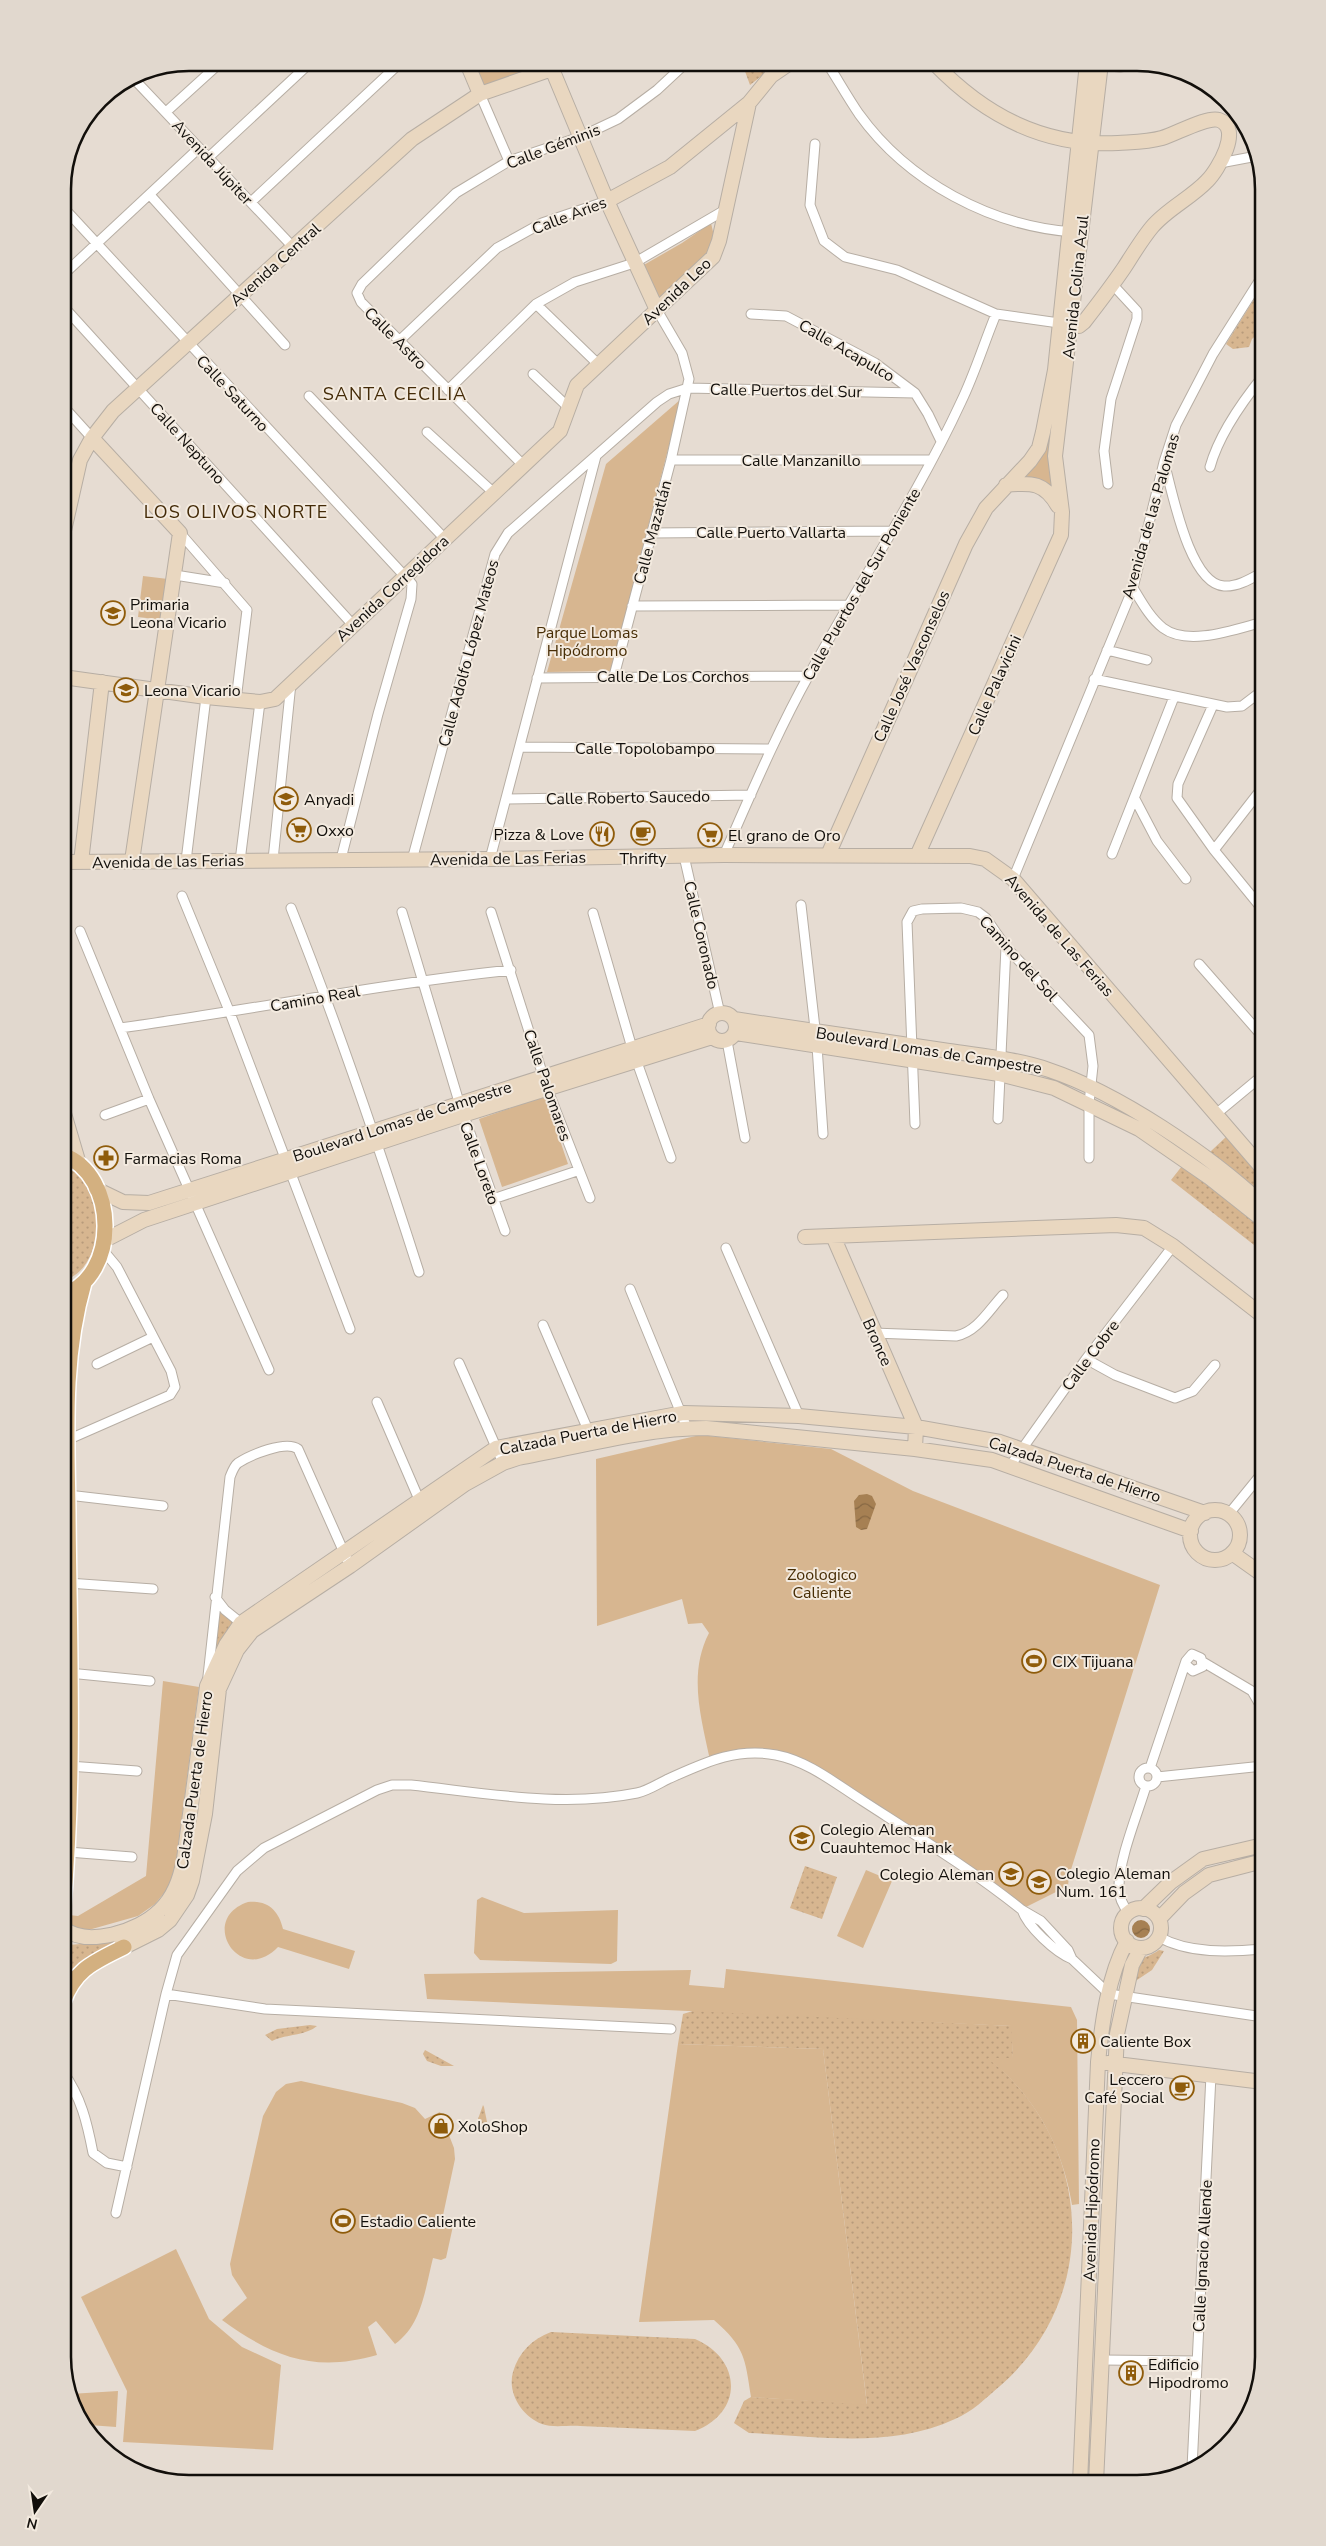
<svg xmlns="http://www.w3.org/2000/svg" width="1326" height="2546" font-family="'Nunito Sans',sans-serif">
<style>
.grass{fill:url(#grass-dots)}
.green{fill:#d7b690}
.water{fill:url(#water-waves)}
.lines{fill:none;stroke-linecap:round;stroke-linejoin:round}
.street-casing{stroke:#b7aea4;stroke-width:11}
.secondary-casing{stroke:#b7aea4;stroke-width:16}
.primary-casing{stroke:#fff;stroke-width:18}
.street{stroke:#fff;stroke-width:9}
.secondary{stroke:#e9d7c0;stroke-width:14}
.primary{stroke:#d3b080;stroke-width:15}
.labels{text-anchor:middle;stroke-width:4;stroke-linejoin:round;paint-order:stroke}
.street-label{font-size:16px;fill:#120f0b;stroke:#f3eadf}
.poi-label{font-size:16px;fill:#120f0b;stroke:#f3eadf;text-anchor:start}
.park-label{font-size:16px;fill:#472d05;stroke:#f3eadf}
.neighbourhood-label{font-size:18px;letter-spacing:1px;fill:#432a07;stroke:#f3eadf}
.rim{fill:none;stroke:#120f0b;stroke-width:2.5}
</style>
<defs>
<pattern id="grass-dots" width="8" height="8" patternUnits="userSpaceOnUse" patternTransform="scale(1.25)"><rect width="8" height="8" fill="#d7b690"/><path d="M2 2h.1M6 6h.1" fill="none" stroke="#b89b7b" stroke-width="1.8" stroke-linecap="round"/></pattern>
<pattern id="water-waves" width="16" height="10" patternUnits="userSpaceOnUse" patternTransform="scale(1.25)"><rect width="16" height="10" fill="#a68053"/><path d="M0 5q4-4 8 0t8 0" fill="none" stroke="#866743"/></pattern>
</defs>
<rect width="100%" height="100%" fill="#e6dcd2"/>
<path class="grass" d="M742,63H778L750,85Z
M1263,285V329L1252,339L1249,347L1233,349L1226,344Z
M1227,1136L1263,1180V1198L1210,1152Z
M63,1156C104,1175 112,1266 63,1281Z
M1182,1166L1263,1228V1252L1171,1180Z
M217,1605L226,1617L234,1621L216,1651Z
M805,1866L837,1877L822,1919L790,1908Z
M141,1931L95,1954L68,1975L64,1970L68,1945L94,1943Z
M1159,1950L1164,1951L1152,1970L1134,1982L1137,1963C1144,1956 1151,1956 1159,1950Z
M696,2010L1012,2026L1013,2058H988C1093,2142 1103,2296 1000,2386C986,2398 972,2412 955,2419C891,2449 817,2436 749,2433L734,2423L744,2401L751,2397L867,2404L823,2049L678,2044L683,2014Z
M310,2025L317,2026C305,2036 286,2034 272,2041L265,2035L277,2029Z
M425,2050L454,2066H441L427,2061L423,2054Z
M483,2105L484,2107L489,2132L479,2126L478,2119Z
M551,2332L695,2339C742,2359 744,2412 695,2431C657,2429 619,2428 580,2426C569,2425 552,2428 542,2424C522,2416 507,2393 513,2372C519,2352 532,2339 551,2332Z"/>
<path class="green" d="M472,63H542L543,65L483,88Z
M711,223L714,236L712,251L658,306L642,266L682,243Z
M681,399L611,671L547,672L606,464Z
M1047,443L1051,445L1055,488L1019,477Z
M143,576L168,579L163,620L138,617Z
M545,1096L568,1164L502,1187L479,1119Z
M700,1435L831,1449L913,1491L1160,1585L1069,1876L1068,1886L1020,1910L894,1819L779,1755L710,1760C701,1717 688,1674 709,1633L702,1623L688,1624L682,1599L597,1626L596,1459Z
M163,1681L199,1687L176,1862L169,1887L155,1904L138,1916L92,1929L78,1930L69,1924V1915L78,1916L146,1876Z
M866,1870L892,1881L863,1948L837,1936Z
M482,1897L524,1913L618,1910L617,1961L611,1964L480,1960L474,1953L477,1900Z
M248,1902C268,1900 279,1911 283,1929L355,1951L349,1969L278,1947C240,1987 197,1919 248,1902Z
M726,1969L1071,2007L1077,2020L1079,2204L1072,2205C1063,2147 1034,2094 987,2058H1013L1011,2026L427,1999L424,1974L691,1970L689,1985L724,1988Z
M678,2044L823,2049L867,2405L751,2397C745,2358 745,2347 714,2320L639,2322Z
M301,2081L402,2103L415,2108L425,2119L440,2112L454,2148L455,2159L442,2220L452,2222L453,2226L446,2258L441,2260L433,2258C425,2289 422,2325 395,2344L376,2321L368,2327L377,2355C314,2373 273,2357 222,2320L247,2298L232,2275L230,2264L263,2116L276,2092L286,2084Z
M176,2249L209,2319L242,2347L281,2365L273,2450L123,2442L127,2391L81,2297Z
M118,2391L116,2427L89,2425L72,2405L70,2394Z"/>
<path class="water" d="M867,1494L872,1496L876,1504L867,1529L861,1530L856,1527L854,1501L859,1495Z
M1132 1929a9 9 0 1 1 18 0a9 9 0 1 1-18 0Z"/>
<g class="lines">
<g class="street-casing">
<path id="street" d="M549,63L552,69L562,63
M827,63C838,80 848,98 859,114C908,182 991,226 1073,232
M1077,63L1120,67L1144,63
M133,78L293,247
M480,94L509,161
M166,112L220,63
M815,144L810,205L824,241L845,257L897,270L996,314L1059,323
M209,157L310,63
M1220,163L1257,156
M150,195L285,345
M251,202L400,63
M63,207L412,584L411,599L378,714L341,859
M63,275L199,148
M536,304L598,364
M63,306L353,625
M751,314L786,316L875,363L915,393L928,414L941,441
M399,341L497,248L542,223L607,201
M533,374L568,407
M448,390L536,304L575,282L634,263L725,210
M309,396L445,539
M63,406L92,438
M427,432L494,493
M671,460H931
M1164,462C1172,490 1189,584 1224,586C1238,587 1252,578 1263,572
M523,465L361,302L357,293L362,284L456,193L509,161L580,137L618,119L657,90L686,63
M1210,467C1219,434 1242,402 1263,376
M1108,484L1104,451L1111,399L1137,319V311L1113,285
M180,533L247,610L236,700
M652,533L890,531
M175,575L225,583
M1133,588C1141,601 1150,618 1163,628C1188,647 1236,629 1263,622
M632,606L848,605
M1107,650L1147,660
M614,676L671,460L689,379L682,353L657,310
M537,678L808,676
M1094,679L1227,707L1242,706L1263,690
M1213,705L1178,784L1177,798L1214,850L1263,910
M520,747L770,749
M506,799L751,795
M1135,799L1157,841L1186,879
M1214,850L1263,787
M1112,854L1174,697
M724,855C751,794 777,732 810,673C859,583 918,495 961,402C975,373 984,343 996,314
M684,856L720,1014
M490,859L596,456
M273,860L291,683
M412,860L495,554L508,533L657,402L669,394L688,388L915,393
M186,861L206,697
M240,861L260,702
M1013,879L1133,588L1164,462L1176,425L1213,354L1263,275
M182,896L230,1013L350,1329
M801,905L817,1046L823,1134
M291,908C339,1028 380,1150 419,1272
M402,912L459,1102L505,1231
M491,912L547,1088L590,1198
M593,913L632,1048L671,1158
M80,931L149,1099L269,1370
M1199,964L1263,1037
M120,1028C251,1010 380,984 511,970
M727,1041L745,1138
M1216,1114L1263,1075
M105,1115L149,1099
M998,1119L1006,947
M915,1124L907,922L913,911L922,909L961,908L978,912L986,918L1006,947L1089,1035L1093,1066L1089,1103V1158
M493,1199L577,1171
M726,1248L799,1416
M630,1289L687,1428
M543,1325L588,1430
M873,1333L956,1336C977,1332 989,1310 1003,1295
M1086,1359L1115,1375L1175,1398L1193,1391L1215,1365
M459,1363L503,1463
M97,1364L153,1337
M377,1402L421,1504
M65,1441L170,1395L175,1387L171,1371L117,1267L102,1249
M1010,1466L1086,1359L1173,1246
M68,1495L163,1506
M1228,1515L1263,1472
M68,1583L153,1589
M215,1597L225,1610L241,1623
M1203,1662L1252,1691L1263,1710
M69,1673L150,1681
M208,1676L230,1477C232,1472 234,1466 238,1463C250,1455 286,1440 298,1449L350,1566
M69,1766L137,1771
M1150,1768L1186,1661L1192,1654L1201,1658L1202,1667L1193,1671L1186,1665
M1139 1777a9 9 0 1 1 18 0a9 9 0 1 1-18 0Z
M1157,1777L1263,1766
M68,1852L132,1857
M1022,1910C1028,1927 1055,1952 1072,1959
M1129,1913C1123,1906 1119,1897 1119,1888C1118,1861 1138,1813 1146,1786
M1159,1937C1189,1954 1230,1952 1263,1949
M166,1994L265,2009L671,2029
M63,2072C81,2097 87,2122 93,2153L107,2163L127,2167
M116,2213L166,1994L177,1955L237,1871L264,1848L377,1790L392,1785H411C485,1793 562,1808 637,1793C647,1791 658,1784 668,1779C704,1763 736,1747 776,1755C808,1761 836,1784 863,1801C917,1836 972,1870 1022,1910L1041,1921L1068,1950L1072,1959L1109,1994L1263,2017
M1102,2360L1197,2361
M1192,2468L1211,2075"/>
</g>
<g class="secondary-casing">
<path id="secondary" d="M467,63L480,94
M934,63C984,115 1043,147 1118,143C1133,142 1148,142 1162,138C1176,134 1207,116 1219,120C1243,128 1218,170 1207,181C1191,198 1167,209 1152,227C1142,239 1133,254 1124,268C1111,287 1098,304 1084,322L1079,326L1063,324
M607,201L670,167L749,103L771,76L790,63
M92,438L180,533L132,861
M1006,485C1032,482 1045,483 1058,506
M63,535L80,460L92,438L113,411L412,139L480,94L552,69L607,201L657,310
M63,677L206,697L260,702L275,699L560,431L577,385L713,257L719,241L749,103
M828,855L966,544L986,508L1030,461L1039,448L1043,432L1055,370L1087,63
M917,856L1061,535L1062,512L1055,456L1101,63
M63,862L490,859L724,855L970,856L985,859L1013,879L1263,1169
M81,862L102,682
M708 1027a14 14 0 1 1 28 0a14 14 0 1 1-28 0Z
M734,1019C806,1030 877,1040 949,1051C982,1056 1017,1059 1049,1070C1118,1093 1210,1155 1263,1205
M736,1033L999,1074L1054,1088L1139,1129L1210,1178L1263,1220
M63,1110L79,1164
M96,1189L123,1202L149,1203L709,1024
M833,1236L916,1427L915,1449
M805,1237L1116,1225L1144,1228L1173,1246L1263,1316
M105,1240L144,1220L463,1115L712,1037
M1190 1535a25 25 0 1 1 50 0a25 25 0 1 1-50 0Z
M1232,1553L1263,1575
M1121 1928a20 20 0 1 1 40 0a20 20 0 1 1-40 0Z
M1143,1909L1171,1882L1203,1859L1263,1845
M1159,1919L1184,1893L1209,1875L1263,1861
M63,1928C87,1948 139,1931 159,1911C174,1897 180,1879 184,1859L207,1686L226,1645L241,1623L496,1448L683,1413L799,1416L916,1427L1000,1442L1205,1513
M120,1936L124,1947L158,1930L170,1920L187,1895L192,1881L205,1814L219,1689L237,1650L252,1631L350,1566L465,1484L503,1463L518,1458C577,1447 646,1428 706,1428L915,1449L992,1460L1191,1531
M1108,2063L1263,2082
M1080,2483L1098,2062C1102,2023 1108,1976 1127,1941
M1096,2483L1117,2034L1132,1965L1141,1948"/>
</g>
<g class="primary-casing">
<path id="primary" d="M63,1295C120,1276 118,1175 63,1155
M63,1906C75,1775 69,1643 68,1512C67,1434 62,1359 84,1283
M63,2002C75,1969 94,1962 124,1947"/>
</g>
<use href="#street" class="street"/>
<use href="#secondary" class="secondary"/>
<use href="#primary" class="primary"/>
</g>
<defs>
<g id="school-ring" transform="scale(1.25)"><circle r="9.5" fill="#f3eadf" stroke="#8f5c0b" stroke-width="1.5"/><path d="M0-5L7-2L0 1L-7-2ZM-4 1L0 2.5L4 1V4Q0 6-4 4Z" fill="#8f5c0b"/></g>
<g id="supermarket-ring" transform="scale(1.25)"><circle r="9.5" fill="#f3eadf" stroke="#8f5c0b" stroke-width="1.5"/><path d="M-6-5.5h2.5l.6 2H6L4.5 2H-2.5L-4.4-4H-6ZM-1.5 3.2a1.3 1.3 0 1 0 .1 0ZM3 3.2a1.3 1.3 0 1 0 .1 0Z" fill="#8f5c0b"/></g>
<g id="cafe-ring" transform="scale(1.25)"><circle r="9.5" fill="#f3eadf" stroke="#8f5c0b" stroke-width="1.5"/><path d="M-5.5-4.5H6V0H3Q3 3.5 0 3.5H-2.5Q-5.5 3.5-5.5 0ZM3-3.2v2h1.7v-2ZM-6 4.5H4V6H-6Z" fill="#8f5c0b"/></g>
<g id="restaurant-ring" transform="scale(1.25)"><circle r="9.5" fill="#f3eadf" stroke="#8f5c0b" stroke-width="1.5"/><path d="M-5-6h1v4h1v-4h1v4h1v-4h1v5L-1.5 .5V6h-2V.5L-5-1ZM5-6V6H3V1.5H1.5Q1.5-4 5-6Z" fill="#8f5c0b"/></g>
<g id="pharmacy-ring" transform="scale(1.25)"><circle r="9.5" fill="#f3eadf" stroke="#8f5c0b" stroke-width="1.5"/><path d="M-2-6h4v4h4v4h-4v4h-4v-4h-4v-4h4Z" fill="#8f5c0b"/></g>
<g id="stadium-ring" transform="scale(1.25)"><circle r="9.5" fill="#f3eadf" stroke="#8f5c0b" stroke-width="1.5"/><path d="M0-5a6.5 5 0 1 0 0 10a6.5 5 0 1 0 0-10ZM-3.5-1.8h7v3.6h-7Z" fill="#8f5c0b"/></g>
<g id="building-ring" transform="scale(1.25)"><circle r="9.5" fill="#f3eadf" stroke="#8f5c0b" stroke-width="1.5"/><path d="M-4-6H4V6H1V3H-1V6H-4ZM-2.5-4.3h1.7v1.8h-1.7ZM.8-4.3h1.7v1.8H.8ZM-2.5-1h1.7V.8h-1.7ZM.8-1h1.7V.8H.8Z" fill="#8f5c0b"/></g>
<g id="shop-ring" transform="scale(1.25)"><circle r="9.5" fill="#f3eadf" stroke="#8f5c0b" stroke-width="1.5"/><path d="M-5-2.5h2.3a2.7 3.5 0 0 1 5.4 0H5L5.5 6h-11ZM-1.5-2.5h3a1.5 2.3 0 0 0-3 0Z" fill="#8f5c0b"/></g>
</defs>
<g fill-rule="evenodd">
<use href="#school-ring" x="113" y="613"/>
<use href="#school-ring" x="126" y="690"/>
<use href="#school-ring" x="286" y="799"/>
<use href="#supermarket-ring" x="299" y="830"/>
<use href="#cafe-ring" x="643" y="833"/>
<use href="#restaurant-ring" x="602" y="834"/>
<use href="#supermarket-ring" x="710" y="835"/>
<use href="#pharmacy-ring" x="106" y="1158"/>
<use href="#stadium-ring" x="1034" y="1661"/>
<use href="#school-ring" x="802" y="1838"/>
<use href="#school-ring" x="1011" y="1874"/>
<use href="#school-ring" x="1039" y="1882"/>
<use href="#building-ring" x="1083" y="2041"/>
<use href="#cafe-ring" x="1182" y="2088"/>
<use href="#shop-ring" x="441" y="2126"/>
<use href="#stadium-ring" x="343" y="2221"/>
<use href="#building-ring" x="1131" y="2373"/>
</g>
<g class="labels">
<g class="street-label">
<text transform="translate(553 146) rotate(-21)" y="6">Calle Géminis</text>
<text transform="translate(213 162) rotate(47)" y="6">Avenida Júpiter</text>
<text transform="translate(569 215) rotate(-21)" y="6">Calle Aries</text>
<text transform="translate(275 264) rotate(-42)" y="6">Avenida Central</text>
<text transform="translate(1075 287) rotate(-84)" y="6">Avenida Colina Azul</text>
<text transform="translate(676 291) rotate(-44)" y="6">Avenida Leo</text>
<text transform="translate(396 338) rotate(45)" y="6">Calle Astro</text>
<text transform="translate(847 350) rotate(30)" y="6">Calle Acapulco</text>
<text transform="translate(786 390) rotate(1)" y="6">Calle Puertos del Sur</text>
<text transform="translate(233 393) rotate(47)" y="6">Calle Saturno</text>
<text transform="translate(188 443) rotate(48)" y="6">Calle Neptuno</text>
<text x="801" y="466">Calle Manzanillo</text>
<text transform="translate(1150 516) rotate(-74)" y="6">Avenida de las Palomas</text>
<text transform="translate(652 532) rotate(-75)" y="6">Calle Mazatlán</text>
<text x="771" y="538">Calle Puerto Vallarta</text>
<text transform="translate(861 584) rotate(-60)" y="6">Calle Puertos del Sur Poniente</text>
<text transform="translate(392 588) rotate(-43)" y="6">Avenida Corregidora</text>
<text transform="translate(468 653) rotate(-75)" y="6">Calle Adolfo López Mateos</text>
<text transform="translate(911 666) rotate(-66)" y="6">Calle José Vasconselos</text>
<text x="673" y="682">Calle De Los Corchos</text>
<text transform="translate(994 685) rotate(-66)" y="6">Calle Palavicini</text>
<text x="645" y="754">Calle Topolobampo</text>
<text transform="translate(628 797) rotate(-1)" y="6">Calle Roberto Saucedo</text>
<text transform="translate(508 858) rotate(-1)" y="6">Avenida de Las Ferias</text>
<text transform="translate(168 861) rotate(-1)" y="6">Avenida de las Ferias</text>
<text transform="translate(702 935) rotate(77)" y="6">Calle Coronado</text>
<text transform="translate(1060 935) rotate(49)" y="6">Avenida de Las Ferias</text>
<text transform="translate(1019 958) rotate(48)" y="6">Camino del Sol</text>
<text transform="translate(315 998) rotate(-10)" y="6">Camino Real</text>
<text transform="translate(929 1050) rotate(9)" y="6">Boulevard Lomas de Campestre</text>
<text transform="translate(548 1085) rotate(71)" y="6">Calle Palomares</text>
<text transform="translate(402 1121) rotate(-18)" y="6">Boulevard Lomas de Campestre</text>
<text transform="translate(480 1163) rotate(70)" y="6">Calle Loreto</text>
<text transform="translate(878 1342) rotate(66)" y="6">Bronce</text>
<text transform="translate(1090 1355) rotate(-53)" y="6">Calle Cobre</text>
<text transform="translate(588 1432) rotate(-11)" y="6">Calzada Puerta de Hierro</text>
<text transform="translate(1075 1469) rotate(18)" y="6">Calzada Puerta de Hierro</text>
<text transform="translate(194 1780) rotate(-82)" y="6">Calzada Puerta de Hierro</text>
<text transform="translate(1091 2210) rotate(-88)" y="6">Avenida Hipódromo</text>
<text transform="translate(1202 2256) rotate(-87)" y="6">Calle Ignacio Allende</text>
</g>
<g class="poi-label">
<text x="130" y="610">Primaria<tspan x="130" dy="18">Leona Vicario</tspan></text>
<text x="144" y="696">Leona Vicario</text>
<text x="304" y="805">Anyadi</text>
<text x="316" y="836">Oxxo</text>
<text x="584" y="840" text-anchor="end">Pizza &amp; Love</text>
<text x="728" y="841">El grano de Oro</text>
<text x="643" y="864" text-anchor="middle">Thrifty</text>
<text x="124" y="1164">Farmacias Roma</text>
<text x="1052" y="1667">CIX Tijuana</text>
<text x="820" y="1835">Colegio Aleman<tspan x="820" dy="18">Cuauhtemoc Hank</tspan></text>
<text x="1056" y="1879">Colegio Aleman<tspan x="1056" dy="18">Num. 161</tspan></text>
<text x="994" y="1880" text-anchor="end">Colegio Aleman</text>
<text x="1100" y="2047">Caliente Box</text>
<text x="1164" y="2085" text-anchor="end">Leccero<tspan x="1164" dy="18">Café Social</tspan></text>
<text x="458" y="2132">XoloShop</text>
<text x="360" y="2227">Estadio Caliente</text>
<text x="1148" y="2370">Edificio<tspan x="1148" dy="18">Hipodromo</tspan></text>
</g>
<g class="park-label">
<text x="587" y="638">Parque Lomas<tspan x="587" dy="18">Hipódromo</tspan></text>
<text x="822" y="1580">Zoologico<tspan x="822" dy="18">Caliente</tspan></text>
</g>
<g class="neighbourhood-label">
<text x="395" y="400">SANTA CECILIA</text>
<text x="236" y="518">LOS OLIVOS NORTE</text>
</g>
</g>
<path d="M0 0H1326V2546H0ZM189 71H1137A118 118 0 0 1 1255 189V2357A118 118 0 0 1 1137 2475H189A118 118 0 0 1 71 2357V189A118 118 0 0 1 189 71Z" fill="#e1d8ce" fill-rule="evenodd"/>
<path class="rim" d="M189 71H1137A118 118 0 0 1 1255 189V2357A118 118 0 0 1 1137 2475H189A118 118 0 0 1 71 2357V189A118 118 0 0 1 189 71Z"/>
<g transform="translate(35 2511) rotate(193)" stroke="#f3eadf" stroke-width="4" paint-order="stroke">
<path d="M0-4L9 19L0 12L-9 19Z" fill="#120f0b"/>
<text y="-8" font-size="14" font-weight="bold" text-anchor="middle" fill="#120f0b">N</text>
</g>
</svg>
